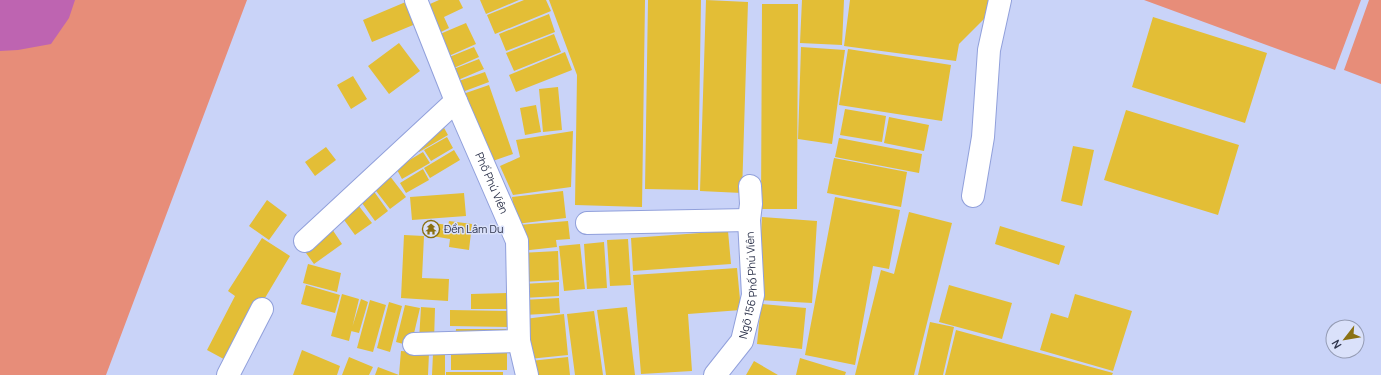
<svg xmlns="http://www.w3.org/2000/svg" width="1381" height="375" font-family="Manrope,sans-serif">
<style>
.green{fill:#e78d79}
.water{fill:#be64b1}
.building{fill:#e3be36}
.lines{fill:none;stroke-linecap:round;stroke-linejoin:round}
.minor-casing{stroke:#91a0db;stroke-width:24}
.minor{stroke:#fff;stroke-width:22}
.labels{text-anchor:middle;stroke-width:3;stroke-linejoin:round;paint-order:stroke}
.street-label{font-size:11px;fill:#2e344c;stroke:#dae1fa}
.poi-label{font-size:11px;fill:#2e344c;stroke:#dae1fa;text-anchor:start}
</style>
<rect width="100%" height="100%" fill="#c9d3f8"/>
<path class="green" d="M0,0H247L106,375H0Z
M1144,0H1361L1335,70Z
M1369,0H1381V84L1344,70Z"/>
<path class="water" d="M0,0H75L69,18L51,44L18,50L0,51Z"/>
<path class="building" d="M439,0H459L463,8L444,17L449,28L433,36L421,8Z
M480,0H519L486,14Z
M524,0H546L551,11L495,34L487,15Z
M549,0H645L642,207L575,205L577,75Z
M648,0H701L698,190L645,189Z
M706,0L748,2L742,193L700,191Z
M802,0H844L842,45L800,43Z
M850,0H990L988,15L959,44L956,61L844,46Z
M408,1L418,23L372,42L363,20Z
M762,4H798L797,209H761Z
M549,14L555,32L506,51L499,34Z
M1153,17L1267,53L1245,123L1132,87Z
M466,23L476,44L442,59L433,37Z
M554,34L561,52L514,71L506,53Z
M399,43L420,71L389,94L368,66Z
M474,47L479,57L447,71L442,60Z
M801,47L845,50L832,144L798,139Z
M848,49L951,65L942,121L839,105Z
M565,52L572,70L516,92L509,75Z
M479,59L484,69L451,83L446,72Z
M485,72L489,82L457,94L453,83Z
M353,76L367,99L351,109L337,85Z
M489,85L513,154L487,163L463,94Z
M558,87L562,130L543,132L539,89Z
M536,105L541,132L525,135L520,108Z
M845,109L886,116L882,142L840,135Z
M1126,110L1239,145L1218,215L1104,180Z
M889,117L929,125L924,151L884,143Z
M443,126L448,135L419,152L414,143Z
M573,131L571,187L513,195L500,166L520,157L516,140Z
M447,137L453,148L431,161L424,150Z
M839,138L922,154L919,173L835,157Z
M1073,146L1094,150L1082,206L1061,201Z
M326,147L336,160L315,176L305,162Z
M454,150L460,160L430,178L424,168Z
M423,152L430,163L402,179L396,168Z
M834,158L907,172L901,207L827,193Z
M423,169L429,180L406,193L400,183Z
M386,171L406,197L390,209L370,183Z
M370,186L388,211L375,221L357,196Z
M563,191L566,218L516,224L512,197Z
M464,193L466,216L412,220L410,197Z
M835,197L900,210L889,269L873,266L855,365L805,355Z
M267,200L287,215L269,240L249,226Z
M355,201L372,223L355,235L339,213Z
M909,212L952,223L914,375H855L881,270L894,274Z
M762,217L817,221L812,303L757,300Z
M449,221L472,224L469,250L449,247L450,239L432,236L433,223L448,225Z
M568,221L570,239L556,240L557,247L521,251L518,225Z
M330,226L342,244L314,264L301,246Z
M1000,226L1065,246L1059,265L995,244Z
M728,231L731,264L633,271L631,238Z
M404,235L424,236L422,278L449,279L448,301L401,298Z
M262,238L290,256L259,308L231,363L207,350L235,296L228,291Z
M628,239L631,285L610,286L607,240Z
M604,242L607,288L587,289L584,244Z
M580,244L585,289L564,291L559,246Z
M558,251L559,280L522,282L520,253Z
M308,264L341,273L337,292L303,283Z
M737,268L741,310L688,314L692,371L641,374L633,275Z
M559,282V296L523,298L522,284Z
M306,285L340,295L335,313L301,304Z
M949,285L1012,303L1002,339L939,322Z
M507,293V309H471V294Z
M342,294L359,299L349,341L331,336Z
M1075,294L1132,311L1113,371L1040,350L1051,313L1068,318Z
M559,298L560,313L524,315L523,300Z
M361,299L368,302L359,333L351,331Z
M370,300L386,305L373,352L357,348Z
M389,302L402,306L390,352L377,348Z
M761,304L806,308L802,349L757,344Z
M405,305L420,308L411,346L396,342Z
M421,307L435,308L434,341L419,340Z
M627,307L635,375H606L597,310Z
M450,310L508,311V327L450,326Z
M594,311L603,375H575L567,314Z
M564,314L568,355L529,359L525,319Z
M930,322L954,327L943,375H918Z
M456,329H506L507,340H455Z
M956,330L1113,373L1112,375H945Z
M451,348L507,349V370H451Z
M302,350L340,366L337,375H293Z
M401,351L429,353L428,375H399Z
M433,354H445V375H432Z
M349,357L373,367L369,375H342Z
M568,357L570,375H532L530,361Z
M800,358L846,372L845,375H796Z
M754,361L778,375H746Z
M378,367L399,375H375Z
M446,372H503V375H446Z"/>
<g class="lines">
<g class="minor-casing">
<g id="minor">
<path id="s1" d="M416,0L456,101L517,241L519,341L527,375"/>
<path d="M973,196L983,137L989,50L1000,0"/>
<path d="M587,223L749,220"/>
<path d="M305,241L456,101"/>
<path d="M414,344L519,341"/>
<path d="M228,375L262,309"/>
<path id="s2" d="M715,375L742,341L753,295L749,220L751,204L750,186"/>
</g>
</g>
<use href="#minor" class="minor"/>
</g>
<defs>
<g id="temple-ring" transform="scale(0.9)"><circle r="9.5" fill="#dae1fa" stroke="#8a7113" stroke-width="1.5"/><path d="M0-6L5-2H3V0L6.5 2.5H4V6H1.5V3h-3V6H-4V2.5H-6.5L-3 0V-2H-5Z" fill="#8a7113"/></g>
</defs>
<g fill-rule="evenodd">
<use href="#temple-ring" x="431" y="229"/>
</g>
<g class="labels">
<g class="street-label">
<text dy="4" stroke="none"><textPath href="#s1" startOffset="198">Phố Phú Viên</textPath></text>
<text dy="4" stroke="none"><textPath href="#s2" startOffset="100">Ngõ 156 Phố Phú Viên</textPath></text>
</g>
<g class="poi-label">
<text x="444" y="233">Đền Lâm Du</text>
</g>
</g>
<g transform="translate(1345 339) rotate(239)"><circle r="19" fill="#dae1fa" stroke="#959cb4"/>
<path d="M0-3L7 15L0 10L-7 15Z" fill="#8a7113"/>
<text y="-6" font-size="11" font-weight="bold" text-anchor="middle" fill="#2e344c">N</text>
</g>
</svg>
